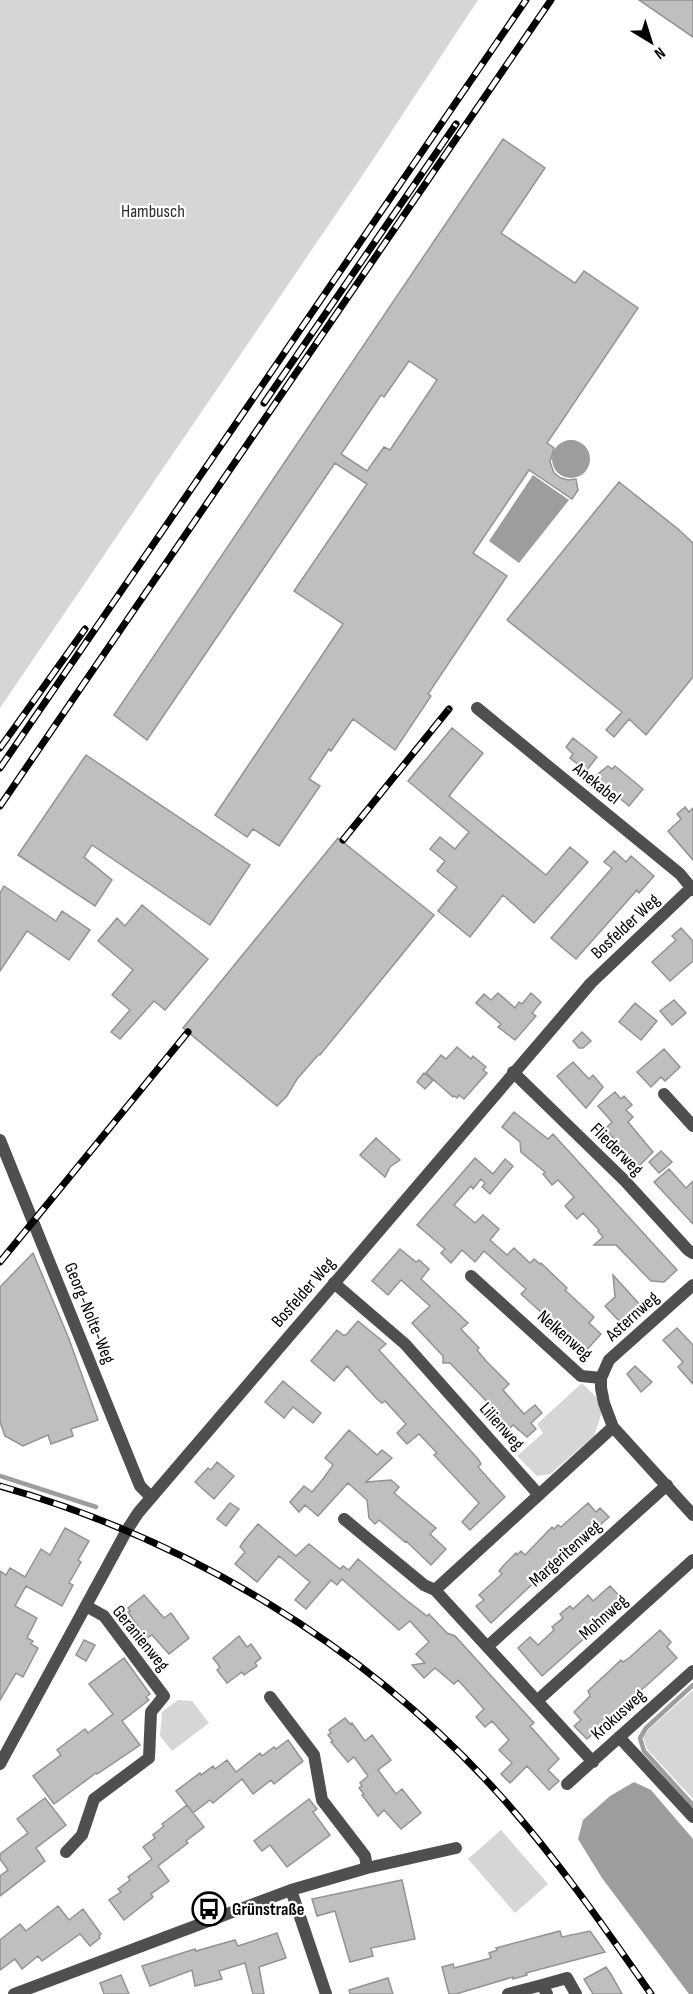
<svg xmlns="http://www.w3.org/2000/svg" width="693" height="1994" font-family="'Sofia Sans Condensed',sans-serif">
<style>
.green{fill:#d6d6d6}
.water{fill:#9d9d9d}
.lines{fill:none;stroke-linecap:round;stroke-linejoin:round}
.stream{stroke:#9d9d9d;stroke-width:4.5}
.building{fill:#bfbfbf;stroke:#939393;stroke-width:1.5;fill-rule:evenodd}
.minor{stroke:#4f4f4f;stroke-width:12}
.tertiary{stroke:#4f4f4f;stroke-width:12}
.rail-casing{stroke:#000;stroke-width:7}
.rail{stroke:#fff;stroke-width:4.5;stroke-dasharray:14;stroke-linecap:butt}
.labels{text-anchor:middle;stroke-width:4.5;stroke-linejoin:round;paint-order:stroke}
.park-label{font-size:18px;fill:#2d2d2d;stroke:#fff}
.street-label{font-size:18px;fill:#000;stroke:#fff}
.poi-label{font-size:18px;font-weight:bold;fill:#000;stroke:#fff;text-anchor:start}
</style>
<rect width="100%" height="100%" fill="#fff"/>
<path class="green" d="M0,0H478L366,170L0,708Z
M582,1383L597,1398L602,1412L594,1436L550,1474L537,1476L517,1456L543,1433L537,1424Z
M693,1690V1799L647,1749L643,1737L648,1730Z
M178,1700L192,1701L209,1723L172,1751L160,1736L162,1712Z
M501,1830L548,1884L515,1913L468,1859Z"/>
<path class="water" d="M552 459a19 19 0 1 1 38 0a19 19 0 1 1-38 0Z
M533,475L569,500L519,563L489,541Z
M634,1782L651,1790L693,1839V1994H689L602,1878L578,1839L583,1820L610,1796Z"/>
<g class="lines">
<path class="stream" d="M0,1476L96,1507
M693,1685L646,1728L640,1738L644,1751L693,1805"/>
</g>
<path class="building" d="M639,0H693V37Z
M503,139L545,168L501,233L575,283L584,271L638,308L547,443L554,448L550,462L554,473L561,478L568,480L576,479L578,490L572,499L529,470L473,553L507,576L428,694L431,696L395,750L353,719L331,751L329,749L309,779L320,786L279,846L253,829L247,837L215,815L343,624L294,591L367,484L335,463L147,740L114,715ZM409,361L437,380L390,450L384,447L367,471L341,454L381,395L384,397Z
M619,482L678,529L693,543V677L646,735L629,719L614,737L606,730L622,712L507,620Z
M452,728L483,753L449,796L546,875L570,847L588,862L534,923L503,895L470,937L438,911L457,887L437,871L445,861L430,849L440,837L455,849L469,832L408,781Z
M573,738L597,757L586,771L570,758L573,754L566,747Z
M86,755L250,865L210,925L92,845L84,857L112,880L95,906L18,855Z
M608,766L612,769L615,766L643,789L629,806L594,777Z
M685,807L689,812L693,808V860L668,831L681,819L677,814Z
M338,838L434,915L320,1055L319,1054L297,1079L287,1096L277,1106L183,1028Z
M614,851L626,862L631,856L654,876L639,893L637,890L576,959L551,938L612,868L604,862Z
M4,886L56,921L62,911L90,930L69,960L27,931L0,971V893Z
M142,905L208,959L165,1010L154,1001L120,1039L111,1032L130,1010L112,995L133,970L98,941L117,918L125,926Z
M681,928L693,941V961L670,981L652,962L676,940L672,936Z
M498,993L515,1008L519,1002L522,1004L531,993L541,1002L532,1013L536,1016L515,1040L498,1027L501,1024L476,1003L484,994L491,1000Z
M674,1000L686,1013L672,1025L660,1011Z
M635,1003L657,1021L641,1040L619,1022Z
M582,1032L591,1041L583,1048H579L573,1041Z
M457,1047L471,1059L473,1056L486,1067L483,1070L487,1073L464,1099L459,1095L457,1098L454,1096L453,1097L426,1073L441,1055L446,1059Z
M664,1049L680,1067L665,1081L661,1077L651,1087L637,1072Z
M573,1062L589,1079L593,1075L603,1087L586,1108L557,1076Z
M424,1073L433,1080L425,1089L417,1082Z
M615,1092L621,1099L624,1096L632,1105L626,1110L633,1117L628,1122L653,1152L639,1166L605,1129L612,1122L598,1106Z
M514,1112L548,1139L553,1134L677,1270L664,1282L651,1281L616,1245H594L603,1237L598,1231L599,1230L583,1213L577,1219L565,1206L574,1197L558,1180L552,1185L543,1174L545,1172L521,1152L520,1142L502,1127Z
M376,1138L400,1160L390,1167L385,1177L360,1155Z
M661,1151L672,1162L659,1173L649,1162Z
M475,1158L493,1174L505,1159L513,1166L490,1194L482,1187L485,1183L481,1179L473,1189L471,1186L454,1205L475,1223L483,1215L499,1229L490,1240L507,1255L514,1248L530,1263L534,1259L540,1264L541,1263L567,1288L565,1290L594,1317L589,1323L601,1334L582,1355L541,1316L543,1314L521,1294L526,1289L484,1251L475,1262L462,1250L451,1263L441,1253L445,1249L417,1225Z
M669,1169L686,1188L693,1181V1224L654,1182Z
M400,1249L416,1262L419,1260L429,1269L421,1279L468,1323L461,1329L479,1348L477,1350L486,1361L509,1384L503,1390L524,1414L535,1405L542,1413L531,1423L536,1429L527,1437L513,1425L509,1429L492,1410L494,1409L450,1363H443V1356L412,1323L430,1306L401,1280L388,1295L372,1281Z
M33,1253L69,1339L98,1420L71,1429L73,1436L51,1444L48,1435L23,1446L5,1436L0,1422V1287Z
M613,1275L642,1307L622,1324L605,1306L615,1297Z
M358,1321L386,1344L379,1350L478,1459L481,1464L478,1467L505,1497L470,1530L462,1522L479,1503L434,1455L437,1453L419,1434L407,1444L397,1433L406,1424L385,1401L382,1403L377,1399L347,1366L334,1381L311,1361L337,1330L343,1335H346Z
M677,1328L693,1345V1384L678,1367L683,1362L663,1340Z
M635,1366L652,1382L641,1392L627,1374Z
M283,1381L321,1413L313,1423L293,1407L284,1418L265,1402Z
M349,1430L377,1455L382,1450L392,1458L366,1482L391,1480L399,1487L394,1493L436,1528L430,1534L446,1549L431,1565L406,1541L405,1542L379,1520L375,1524L369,1518L367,1500L348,1483L318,1516L305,1505L299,1512L290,1502L304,1486L312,1492L323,1479L333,1465L325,1458Z
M217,1462L234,1476L214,1499L195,1482L208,1468L211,1470Z
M230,1503L239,1509L226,1526L217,1519Z
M588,1503L596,1512L600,1508L609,1517L543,1576L542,1575L491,1623L476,1606L484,1600L479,1595L502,1574L499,1571L503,1566L516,1553L517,1555L521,1551L525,1555L552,1527L554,1529L558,1525L561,1527Z
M258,1524L296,1556L309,1544L340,1569L343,1566L349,1570L358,1559L405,1599L427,1616L429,1614L447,1633L455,1636L534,1723L530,1726L559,1759L548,1770L559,1781L549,1790L527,1766L510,1783L501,1774L512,1763L499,1750L509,1740L492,1721L485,1727L476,1717L484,1709L458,1680L454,1684L435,1668L424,1678L412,1665L425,1663L416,1654L429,1642L410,1621L399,1630L342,1579L337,1585L331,1580L306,1609L295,1600L310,1582L279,1556L257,1582L235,1564L245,1552L240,1547L243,1542Z
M65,1528L89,1541L78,1560L81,1562L69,1583L73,1585L62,1606L26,1586L15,1606L37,1618L27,1638L33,1641L31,1644L38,1648L23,1677L16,1673L0,1700V1571L6,1575L10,1568L25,1577L41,1549L50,1555Z
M610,1586L625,1602L542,1676L518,1648L530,1637L538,1645L554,1630L552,1627L563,1618L560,1614L570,1606L573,1609L588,1595L593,1601Z
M144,1595L164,1618L171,1613L189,1638L169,1654L152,1635L146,1639L128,1612L130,1611L128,1608Z
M660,1630L671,1642L667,1647L677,1658L587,1739L574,1726L581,1720L574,1712L590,1696L588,1691L621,1660L623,1662L629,1658Z
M239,1636L247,1647L251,1644L261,1658L255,1663L257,1666L244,1675L242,1672L227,1683L217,1670L220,1667L213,1658Z
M84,1640L95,1645L86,1661L76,1655Z
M124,1658L150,1694L146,1697L149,1700L122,1721L140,1745L97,1774L96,1773L54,1804L33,1776L61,1755L57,1750L70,1740L85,1729L88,1733L113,1714L89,1684Z
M345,1718L350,1724L352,1723L365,1741L372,1735L391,1760L378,1770L396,1794L402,1789L421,1813L401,1829L384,1810L378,1816L362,1795L364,1794L359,1788L362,1786L360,1783L368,1776L354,1757L348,1762L331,1742L333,1741L328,1735L331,1733L329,1730Z
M288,1740L303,1761L274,1784L271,1780L253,1794L242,1779L213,1803L210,1800L193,1813L176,1791L200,1773L201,1775L213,1766L215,1769L227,1760L236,1772L260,1753L262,1756L274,1747L276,1749Z
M45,1798L66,1825L36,1848L45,1861L0,1896V1876L8,1870L0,1859V1854L28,1833L17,1819Z
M309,1799L317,1809L313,1812L330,1835L287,1867L270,1845L262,1851L254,1841Z
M187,1805L204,1827L186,1841L188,1843L158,1866L169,1881L151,1894L153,1897L124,1920L109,1900L121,1892L118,1889L130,1880L128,1877L152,1859L143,1847L155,1838L153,1835L164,1826L162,1824Z
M402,1880L415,1939L371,1948L373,1956L350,1962L335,1911L317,1916L312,1899Z
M58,1906L69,1920L83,1909L101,1934L99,1936L100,1938L90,1946L80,1934L42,1961L38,1956L22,1969L15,1959L0,1970V1940L20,1924L26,1931Z
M560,1931L562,1937L590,1931L605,1952L526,1973L527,1975L513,1979V1977L456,1994H449L442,1967L453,1964L454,1968L491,1958L489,1953L497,1950L496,1948Z
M277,1933L286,1958L259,1967L264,1994H253L245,1963L219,1971L222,1979L195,1986L192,1970L150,1986L142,1966L195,1949L196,1951L235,1940L238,1946Z
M606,1967L612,1976L622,1994H593L584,1979Z
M121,1975L129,1994H104L100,1983Z
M388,1978L393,1994H350L349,1990Z"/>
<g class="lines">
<path class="minor" d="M477,708L680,874L693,890
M513,1072L625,1181L688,1250L693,1253
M664,1094L693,1126
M0,1140L140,1486L151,1497
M471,1276L581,1376L601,1378
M334,1283L405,1344L539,1495
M693,1285L609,1360L601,1378V1388L604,1403L613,1427L693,1515
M344,1519L424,1585L435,1590L593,1762
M435,1590L613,1427
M488,1646L667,1485
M270,1697L314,1755L322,1800L365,1856L367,1868
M538,1700L693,1560
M619,1737L693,1817
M567,1784L693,1671
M66,1852L82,1835L94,1799L149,1758L151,1712L164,1696L104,1616L86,1606
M291,1890L326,1994
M542,1985L567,1978L576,1994
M14,1994L291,1890L367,1868L456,1848
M508,1994L542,1985L547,1994"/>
<path class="tertiary" d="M0,1764L127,1530L138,1513L591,983L693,886"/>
<g class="rail-casing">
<path id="rail" d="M264,403L456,124
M0,748L85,629
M0,768L526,0
M0,806L551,0
M343,840L449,709
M0,1262L188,1032
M0,1486C189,1540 365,1646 497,1792C554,1855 603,1925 651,1994"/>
</g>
<use href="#rail" class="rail"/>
</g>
<defs>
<g id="bus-ring" transform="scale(1.725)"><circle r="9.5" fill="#fff" stroke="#000" stroke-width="1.5"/><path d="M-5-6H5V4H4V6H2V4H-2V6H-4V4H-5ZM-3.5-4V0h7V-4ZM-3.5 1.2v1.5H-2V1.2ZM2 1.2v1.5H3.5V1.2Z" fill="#000"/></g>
</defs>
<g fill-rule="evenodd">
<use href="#bus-ring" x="209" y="1909"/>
</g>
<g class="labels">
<g class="park-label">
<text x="153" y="217">Hambusch</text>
</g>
<g class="street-label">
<text transform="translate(597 783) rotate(39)" y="6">Anekabel</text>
<text transform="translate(625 926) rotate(-43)" y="6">Bosfelder Weg</text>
<text transform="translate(617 1149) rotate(45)" y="6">Fliederweg</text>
<text transform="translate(303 1292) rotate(-49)" y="6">Bosfelder Weg</text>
<text transform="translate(90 1313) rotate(68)" y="6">Georg-Nolte-Weg</text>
<text transform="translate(632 1316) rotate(-42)" y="6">Asternweg</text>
<text transform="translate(565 1335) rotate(41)" y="6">Nelkenweg</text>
<text transform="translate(502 1426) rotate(48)" y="6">Lilienweg</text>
<text transform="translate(565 1553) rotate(-42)" y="6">Margeritenweg</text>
<text transform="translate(603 1617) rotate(-42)" y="6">Mohnweg</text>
<text transform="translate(141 1638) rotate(51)" y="6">Geranienweg</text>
<text transform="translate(618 1714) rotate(-42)" y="6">Krokusweg</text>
</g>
<g class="poi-label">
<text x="232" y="1915">Grünstraße</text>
</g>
</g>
<g transform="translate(651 42) rotate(142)" stroke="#ffffff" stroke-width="4.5" paint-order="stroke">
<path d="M0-4.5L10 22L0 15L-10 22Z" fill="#000000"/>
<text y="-9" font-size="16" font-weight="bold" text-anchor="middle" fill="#000000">N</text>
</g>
</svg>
